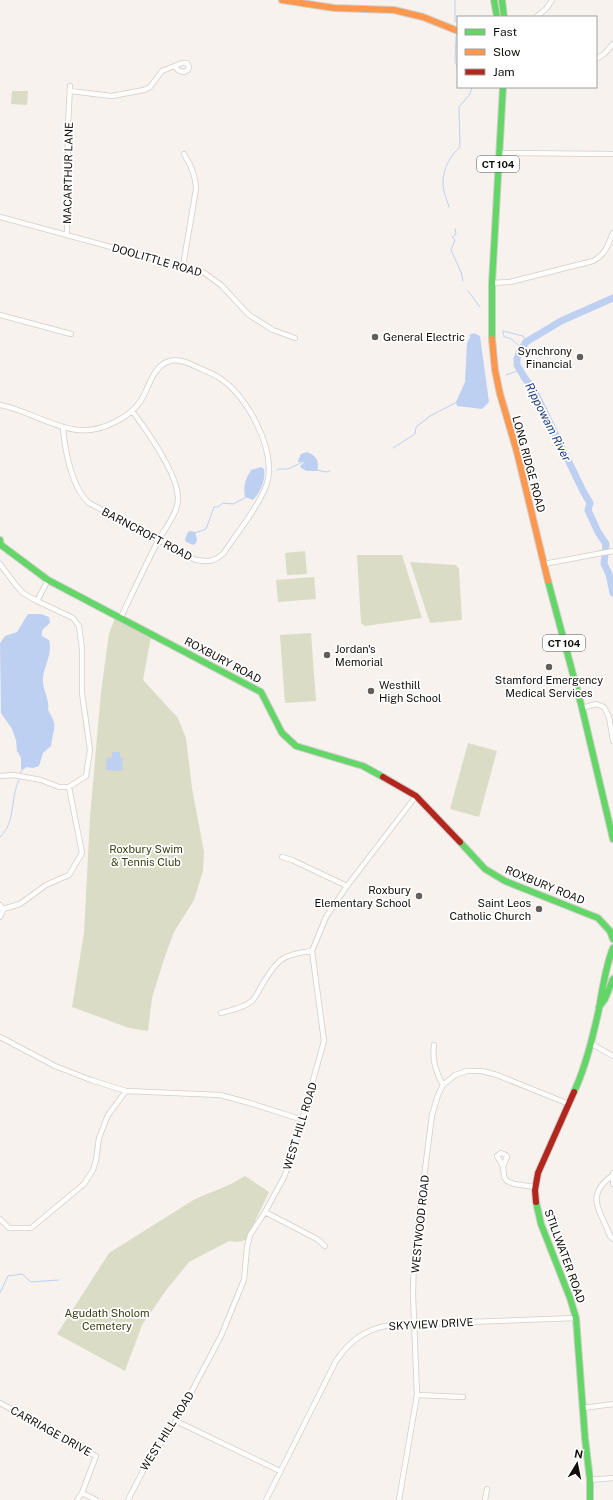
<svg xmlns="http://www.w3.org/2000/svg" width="613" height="1500" font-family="'Public Sans',sans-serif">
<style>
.green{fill:#dadcc5}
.water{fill:#bed0f2}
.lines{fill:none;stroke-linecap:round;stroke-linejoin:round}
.stream{stroke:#bed0f2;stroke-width:1}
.river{stroke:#bed0f2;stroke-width:7}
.street-casing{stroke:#d2ceca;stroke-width:6}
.fast-casing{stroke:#d2ceca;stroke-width:8}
.slow-casing{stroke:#d2ceca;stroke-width:8}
.jam-casing{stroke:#d2ceca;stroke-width:8}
.street{stroke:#fefdfc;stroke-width:4.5}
.fast{stroke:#63d668;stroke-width:6}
.slow{stroke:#ff974d;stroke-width:6}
.jam{stroke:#b3261e;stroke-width:6}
.poi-dot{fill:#625e5a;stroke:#fff;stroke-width:1.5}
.labels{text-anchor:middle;stroke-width:3.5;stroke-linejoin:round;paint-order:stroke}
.shield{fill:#fff;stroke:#585654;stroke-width:1}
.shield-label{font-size:10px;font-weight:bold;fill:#110e0b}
.street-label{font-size:11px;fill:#110e0b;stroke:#fff}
.poi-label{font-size:11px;fill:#110e0b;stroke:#fff;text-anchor:start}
.park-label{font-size:11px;fill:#3a3f13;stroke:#fff}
.water-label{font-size:12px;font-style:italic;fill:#22417c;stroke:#fff}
</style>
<rect width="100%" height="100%" fill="#f7f2ed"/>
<path class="green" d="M12,91H28L27,105L11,104Z
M305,551L307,574L287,575L285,553Z
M357,555H402L422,618L365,626L361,623Z
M410,562L456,565L459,569L462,620L430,623Z
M314,577L316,599L278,602L276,580Z
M115,618L151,637L143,680L178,718L186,738L192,788L204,852L203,871L194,900L174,932L164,959L152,998L148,1031L129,1028L72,1007L84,933L90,817L101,692L109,634Z
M311,633L316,701L285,703L280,635Z
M468,743L497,751L479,817L450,809Z
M245,1176L269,1192L246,1240L237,1242L229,1241L189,1262L167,1289L142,1325L125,1371L57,1334L109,1253L195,1199L229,1185Z"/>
<path class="water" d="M474,333L480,336L489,402L482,409L457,406L456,402L465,382L467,343L470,337L469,335Z
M307,452C316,455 320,462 317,471H307L301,468L300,466L305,462H298L299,458L301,454Z
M261,467L264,469C266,479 260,493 253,500L245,497C243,487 245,479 251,470Z
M190,531L195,532L197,539L196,543L193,545L186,542L185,539L188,532Z
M28,614H41L49,617L50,623C45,628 41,628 42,636L49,640C53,653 44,666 43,678C42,690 50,699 48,710C59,728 53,727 51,746L43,753L39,766L33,768L26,767L23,770L21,769V758L17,751L16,740L12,729L1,713L0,643L5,636L17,632Z
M112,752H120V757L123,758L122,771L106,770L107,757L112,758Z"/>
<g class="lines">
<path class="stream" d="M455,22V0
M456,37L455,61L458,69
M449,207C447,200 443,191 443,183C443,168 450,156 460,147L459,107L470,94L472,87
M455,229L456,234L452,237L455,240L451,250L461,272L463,281
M468,291L480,307
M503,331L523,336L526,342
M503,331L504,337C511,337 516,343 521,348
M506,375L520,370
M393,448L415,434L416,427L430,416L457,402
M277,470L279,469H288L305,461L306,462
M317,470L326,472L330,471
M195,533L206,529L214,507H218L223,503L233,504L245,498
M20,773L22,770
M0,837C16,823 10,798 19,780
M0,1293L8,1276L22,1274L31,1282L59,1280"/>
<path class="river" d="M613,298L561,321L526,342L519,353L517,359V365L524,377L534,390L583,491L590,503L588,510L598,532L606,544L604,564L609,574L613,593"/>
<g class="street-casing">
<path id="street" d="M536,17L546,9L552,0
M596,59L604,54L613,44
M70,91L112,96L144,90L150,87L162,71L182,63H187L189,67L188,70L184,72L179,71L175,67
M499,153L613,154
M0,217L203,272L221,285L249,315L273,330L295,338
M67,235L68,125L70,86
M183,266L196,189C196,176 191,165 184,154
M492,283L510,282L593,261C605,255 608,245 613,233
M0,315L71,334
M0,405C41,413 72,445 115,422C129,415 139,407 145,393C150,382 156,364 170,361C179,358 191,364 199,368C206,371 214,374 221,379C247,397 274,446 268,479C265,498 235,536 223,554C213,562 209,562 196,560L89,503C72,488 65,451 63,428
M0,564L15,584L23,593L37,601L73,618L79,626L82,649V693L90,750L86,776L69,787H59L41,780L14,775L0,776
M544,564L613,551
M37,601L48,580
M121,617C133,592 145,566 158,541C165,528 179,512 178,497C177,473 147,431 133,412
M582,708L596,704L604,707L609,717L613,741
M282,857L292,860L347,886
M0,905L3,910L0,917
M3,909L20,904L46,885L69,875L82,853L69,787
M221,1013C231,1010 244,1008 252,1001C256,997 259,990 262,985C277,960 282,954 312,951
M0,1037L55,1066L91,1080L126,1091L220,1095L250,1103L303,1120
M590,1043L613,1056
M434,1045C432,1058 436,1073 443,1085
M503,1166L507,1157L506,1155L501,1153L497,1156L503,1166L504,1177L507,1181L514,1184L535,1187
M613,1173V1184
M613,1175C584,1196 600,1209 610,1236L613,1239
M265,1212L317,1239L325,1246
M0,1219L9,1228H31L84,1184L93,1170L96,1160L99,1138L108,1115L126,1091
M417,1395L463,1397
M0,1403L96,1456L82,1493L77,1500
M583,1408L613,1404
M176,1421L280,1471
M590,1480L613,1478
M82,1493L96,1500
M128,1500L146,1465L176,1421L221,1336L244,1280L247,1247L250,1235L265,1212L284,1177L291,1159L324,1041L312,951L326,917L347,886L416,796
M266,1500L336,1361C350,1340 367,1328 392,1325L576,1318
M399,1500L417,1395L413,1295L414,1255L432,1115L438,1095L443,1085L455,1075L467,1071H482L497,1075L569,1104
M485,1500L487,1489"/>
</g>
<g class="fast-casing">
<path id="fast" d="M494,0L497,17
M502,0L504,17
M492,339V283L503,87
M0,540L1,545L48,580L261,692L282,733L296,746L363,766L383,777
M548,581L582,708L613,839
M460,842L485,869L505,881L598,918L610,931L613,939
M599,1007L605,999L613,979
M574,1092C586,1066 593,1036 599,1009C602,990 606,965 613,948
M536,1202L541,1224L570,1298L576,1318L585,1438L590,1480V1500"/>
</g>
<g class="slow-casing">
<path id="slow" d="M282,0L334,8L394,10L423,17L458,31
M492,339L495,370L500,394L517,452L548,581"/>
</g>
<g class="jam-casing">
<path id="jam" d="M383,777L416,796L460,842
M536,1202L535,1190L538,1173L574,1092"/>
</g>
<use href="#street" class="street"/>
<use href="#fast" class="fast"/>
<use href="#slow" class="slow"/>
<use href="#jam" class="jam"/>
</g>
<g class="poi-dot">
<circle cx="375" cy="337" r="4"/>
<circle cx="580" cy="357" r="4"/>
<circle cx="327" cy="655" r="4"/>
<circle cx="549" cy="667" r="4"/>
<circle cx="371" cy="691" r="4"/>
<circle cx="419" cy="896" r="4"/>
<circle cx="539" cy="909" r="4"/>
</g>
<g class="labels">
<g class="shield">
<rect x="477" y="156" width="42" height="16" rx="3"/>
<rect x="543" y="635" width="42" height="16" rx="3"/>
</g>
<g class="shield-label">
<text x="498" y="168">CT 104</text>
<text x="564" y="647">CT 104</text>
</g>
<g class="street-label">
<text transform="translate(68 173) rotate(-89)" y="4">MACARTHUR LANE</text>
<text transform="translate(157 260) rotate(16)" y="4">DOOLITTLE ROAD</text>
<text transform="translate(529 464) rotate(75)" y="4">LONG RIDGE ROAD</text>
<text transform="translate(147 534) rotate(28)" y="4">BARNCROFT ROAD</text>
<text transform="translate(223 660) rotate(28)" y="4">ROXBURY ROAD</text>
<text transform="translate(545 885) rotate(22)" y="4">ROXBURY ROAD</text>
<text transform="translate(300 1126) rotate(-73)" y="4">WEST HILL ROAD</text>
<text transform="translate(420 1224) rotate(-84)" y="4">WESTWOOD ROAD</text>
<text transform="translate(565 1256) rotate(70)" y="4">STILLWATER ROAD</text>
<text transform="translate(431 1324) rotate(-3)" y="4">SKYVIEW DRIVE</text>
<text transform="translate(51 1431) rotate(29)" y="4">CARRIAGE DRIVE</text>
<text transform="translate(167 1431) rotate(-58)" y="4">WEST HILL ROAD</text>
</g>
<g class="poi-label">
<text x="383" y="341">General Electric</text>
<text x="572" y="355" text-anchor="end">Synchrony<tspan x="572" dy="13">Financial</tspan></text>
<text x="335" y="653">Jordan's<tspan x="335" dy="13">Memorial</tspan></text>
<text x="549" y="684" text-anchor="middle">Stamford Emergency<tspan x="549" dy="13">Medical Services</tspan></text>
<text x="379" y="689">Westhill<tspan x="379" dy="13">High School</tspan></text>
<text x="411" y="894" text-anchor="end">Roxbury<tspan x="411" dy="13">Elementary School</tspan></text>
<text x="531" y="907" text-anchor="end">Saint Leos<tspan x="531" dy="13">Catholic Church</tspan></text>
</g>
<g class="park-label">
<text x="146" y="853">Roxbury Swim<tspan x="146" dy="13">&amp; Tennis Club</tspan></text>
<text x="107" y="1317">Agudath Sholom<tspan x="107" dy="13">Cemetery</tspan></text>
</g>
<g class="water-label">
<text transform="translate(548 422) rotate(63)" y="4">Rippowam River</text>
</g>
</g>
<rect x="457" y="16" width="140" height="72" fill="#ffffff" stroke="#a09f9d"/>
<rect x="465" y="29" width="20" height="6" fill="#63d668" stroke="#a09f9d"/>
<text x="493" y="36" font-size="12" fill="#110e0b">Fast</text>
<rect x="465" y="49" width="20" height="6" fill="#ff974d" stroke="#a09f9d"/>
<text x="493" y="56" font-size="12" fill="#110e0b">Slow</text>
<rect x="465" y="69" width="20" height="6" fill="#b3261e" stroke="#a09f9d"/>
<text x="493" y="76" font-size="12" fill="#110e0b">Jam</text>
<g transform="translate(577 1464) rotate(10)" stroke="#ffffff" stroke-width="3" paint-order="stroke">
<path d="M0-3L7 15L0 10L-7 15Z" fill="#110e0b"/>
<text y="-6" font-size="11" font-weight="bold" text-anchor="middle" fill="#110e0b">N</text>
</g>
</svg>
